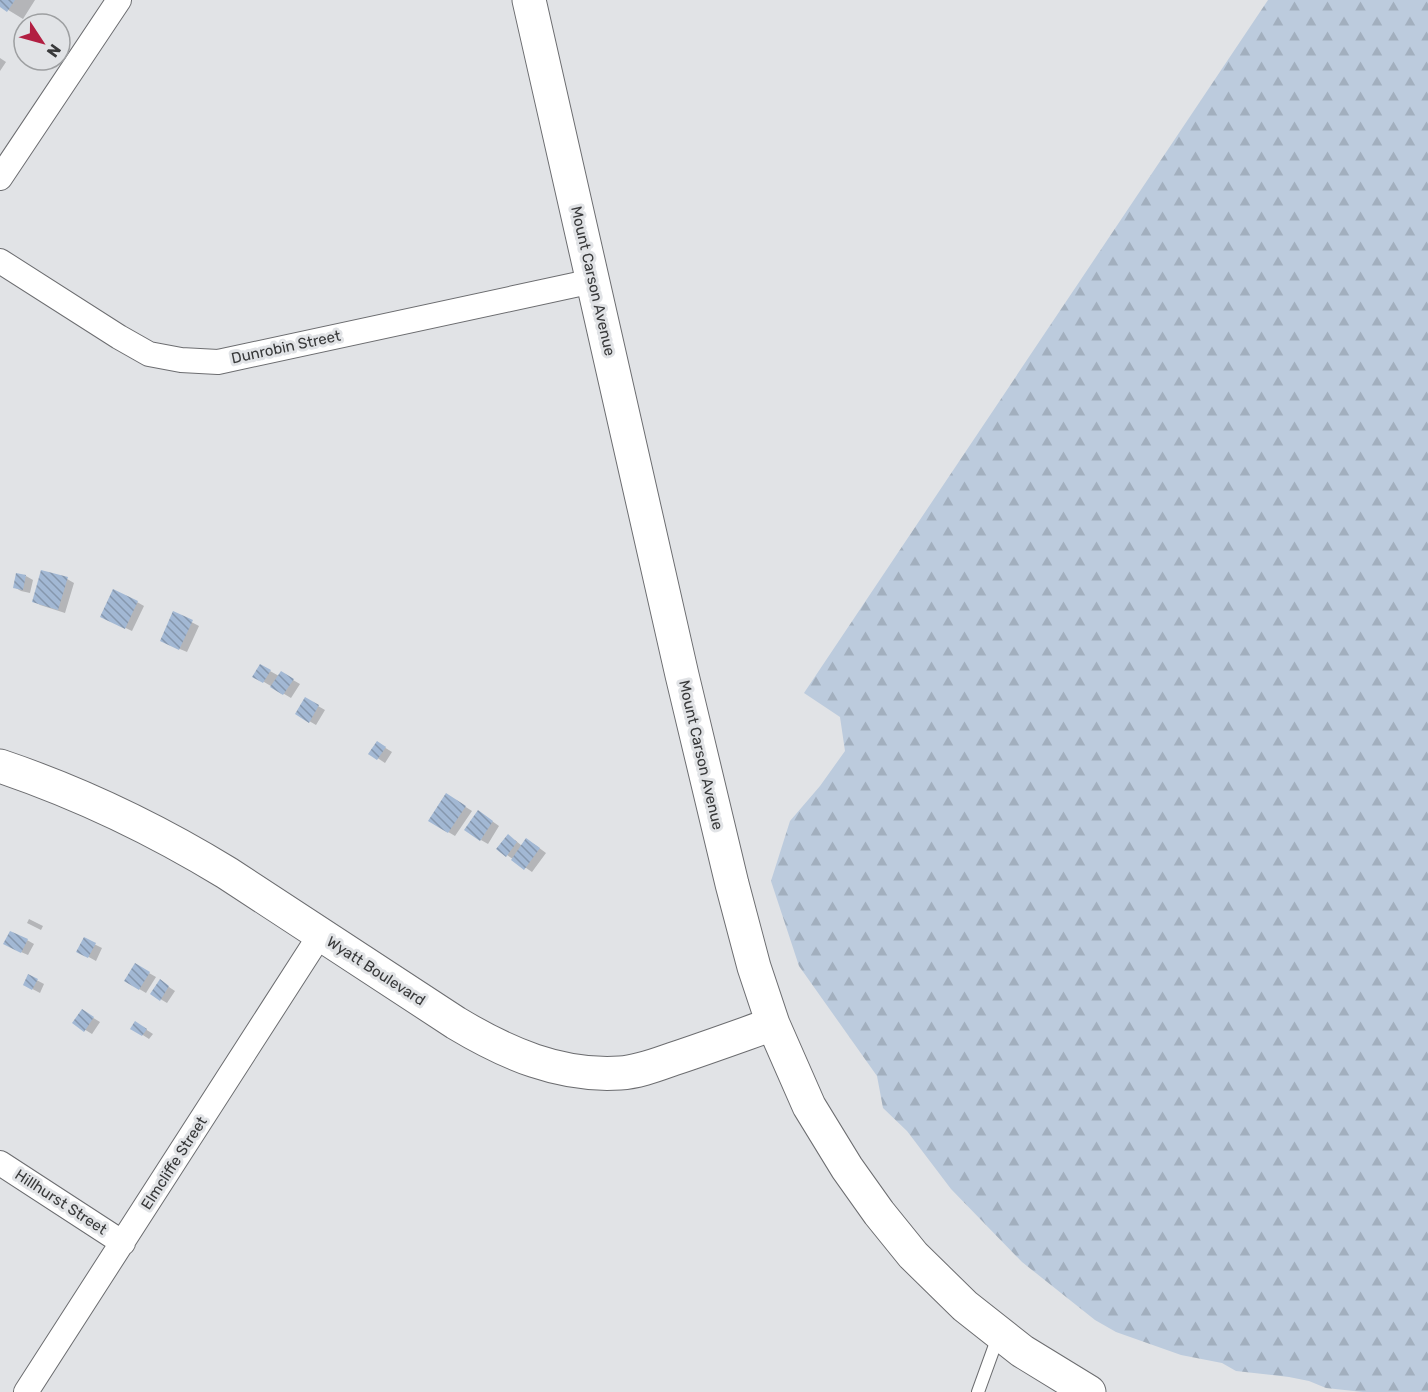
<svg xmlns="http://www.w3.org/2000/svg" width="1428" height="1392" font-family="Rubik,sans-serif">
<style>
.forest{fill:url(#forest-firs)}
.shadow{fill:#0003}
.building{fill:url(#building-back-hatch)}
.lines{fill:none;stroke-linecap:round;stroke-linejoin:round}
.lane-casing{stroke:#6c6d70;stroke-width:14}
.street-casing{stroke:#6c6d70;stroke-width:26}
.secondary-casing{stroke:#6c6d70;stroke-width:35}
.lane{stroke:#fff;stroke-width:12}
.street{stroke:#fff;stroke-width:24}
.secondary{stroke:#fff;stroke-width:33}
.labels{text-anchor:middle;stroke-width:6;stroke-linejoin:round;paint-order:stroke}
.street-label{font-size:15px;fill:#38393a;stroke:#e1e3e6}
</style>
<defs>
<pattern id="forest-firs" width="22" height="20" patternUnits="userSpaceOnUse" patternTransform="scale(1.5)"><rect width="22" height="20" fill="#bccbdd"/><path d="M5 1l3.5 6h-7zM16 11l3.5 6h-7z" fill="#a2afbe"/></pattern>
<pattern id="building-back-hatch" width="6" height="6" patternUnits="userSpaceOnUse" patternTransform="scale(1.5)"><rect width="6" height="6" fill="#a2b8d4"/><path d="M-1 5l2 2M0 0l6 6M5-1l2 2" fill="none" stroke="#8597ad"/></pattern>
</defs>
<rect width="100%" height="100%" fill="#e1e3e6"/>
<path class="forest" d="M1268,0H1428V1392H1363L1326,1388L1309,1381L1289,1377L1236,1371L1222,1363L1181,1355L1116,1332L1095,1320L1022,1262L951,1189L907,1131L883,1108L877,1076L799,966L771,881L790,821L820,786L845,751L840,717L804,693Z"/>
<path class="shadow" d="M0,0H35L23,19L0,5Z
M0,58L6,62L0,71Z
M26,576L33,580L30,593L21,591L14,587Z
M67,579L74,583L65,613L40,605L33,601Z
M137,602L144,606L132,631L109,620Z
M174,613L199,626L187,652L168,644Z
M261,666L279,676L281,673L300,684L291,698L254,676Z
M306,699L325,710L316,725L297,714Z
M384,747L392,752L385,763L370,753Z
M447,795L472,811L455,836L430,821Z
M485,816L499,826L488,844L481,840Z
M515,840L522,846L534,844L546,853L532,872L498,849Z
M29,919L43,926L41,930L27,923Z
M84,939L102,948L96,961L78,951Z
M27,940L34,944L28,955L12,948Z
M135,965L156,977L146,993L126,981Z
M29,976L44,984L40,993L25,985Z
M160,981L175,991L167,1003L152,994Z
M82,1011L100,1022L92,1034L74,1023Z
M136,1023L153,1034L149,1039L132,1028Z"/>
<path class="building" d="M0,0H15L7,12L0,7Z
M41,570L68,577L58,610L32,602Z
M16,573L26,575L23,590L13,588Z
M113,589L138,601L125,629L100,617Z
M173,611L193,620L179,650L160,641Z
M260,664L271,670L263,683L252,677Z
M281,671L294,679L283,695L270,687Z
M305,697L319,705L309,723L295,714Z
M377,741L386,747L377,760L368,754Z
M446,793L466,806L448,833L428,821Z
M478,810L493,821L480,841L464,830Z
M508,834L517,842L506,857L496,849Z
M526,838L540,848L524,870L511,860Z
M10,931L28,939L21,953L3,944Z
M84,937L96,943L88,958L76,952Z
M135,963L150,972L139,990L124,981Z
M28,974L38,979L32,990L23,985Z
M160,979L169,986L160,1001L150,994Z
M82,1009L94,1017L84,1032L72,1023Z
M135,1021L147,1029L142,1036L130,1029Z"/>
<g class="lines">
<g class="lane-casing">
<path id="lane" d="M978,1392L999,1334"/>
</g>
<g class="street-casing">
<path id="street" d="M0,178L119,0
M0,261L119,337L149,354L181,360L218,362L593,281
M0,1163L123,1243
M26,1392L320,935"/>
</g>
<g class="secondary-casing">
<path id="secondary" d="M529,0L682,675L732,884L754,967L773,1024L809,1106L847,1168L879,1213L913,1255L965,1306L1022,1351L1089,1392
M0,766C80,793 155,829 227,873L456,1023C506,1053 560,1077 620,1073C638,1072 656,1065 673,1059C706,1048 739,1036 773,1024"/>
</g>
<use href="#lane" class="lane"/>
<use href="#street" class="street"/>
<use href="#secondary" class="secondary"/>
</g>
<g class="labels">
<g class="street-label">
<text transform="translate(593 281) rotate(77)" y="5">Mount Carson Avenue</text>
<text transform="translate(286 347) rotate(-12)" y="5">Dunrobin Street</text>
<text transform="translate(701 755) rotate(77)" y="5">Mount Carson Avenue</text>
<text transform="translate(376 971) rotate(33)" y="5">Wyatt Boulevard</text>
<text transform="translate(174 1163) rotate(-57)" y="5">Elmcliffe Street</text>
<text transform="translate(61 1202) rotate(33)" y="5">Hillhurst Street</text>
</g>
</g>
<g transform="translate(42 42) rotate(126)"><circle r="28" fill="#e1e3e6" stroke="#9d9fa1" stroke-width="1.5"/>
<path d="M0-4.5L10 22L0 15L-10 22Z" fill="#b21f42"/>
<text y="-9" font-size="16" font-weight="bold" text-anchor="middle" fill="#38393a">N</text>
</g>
</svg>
